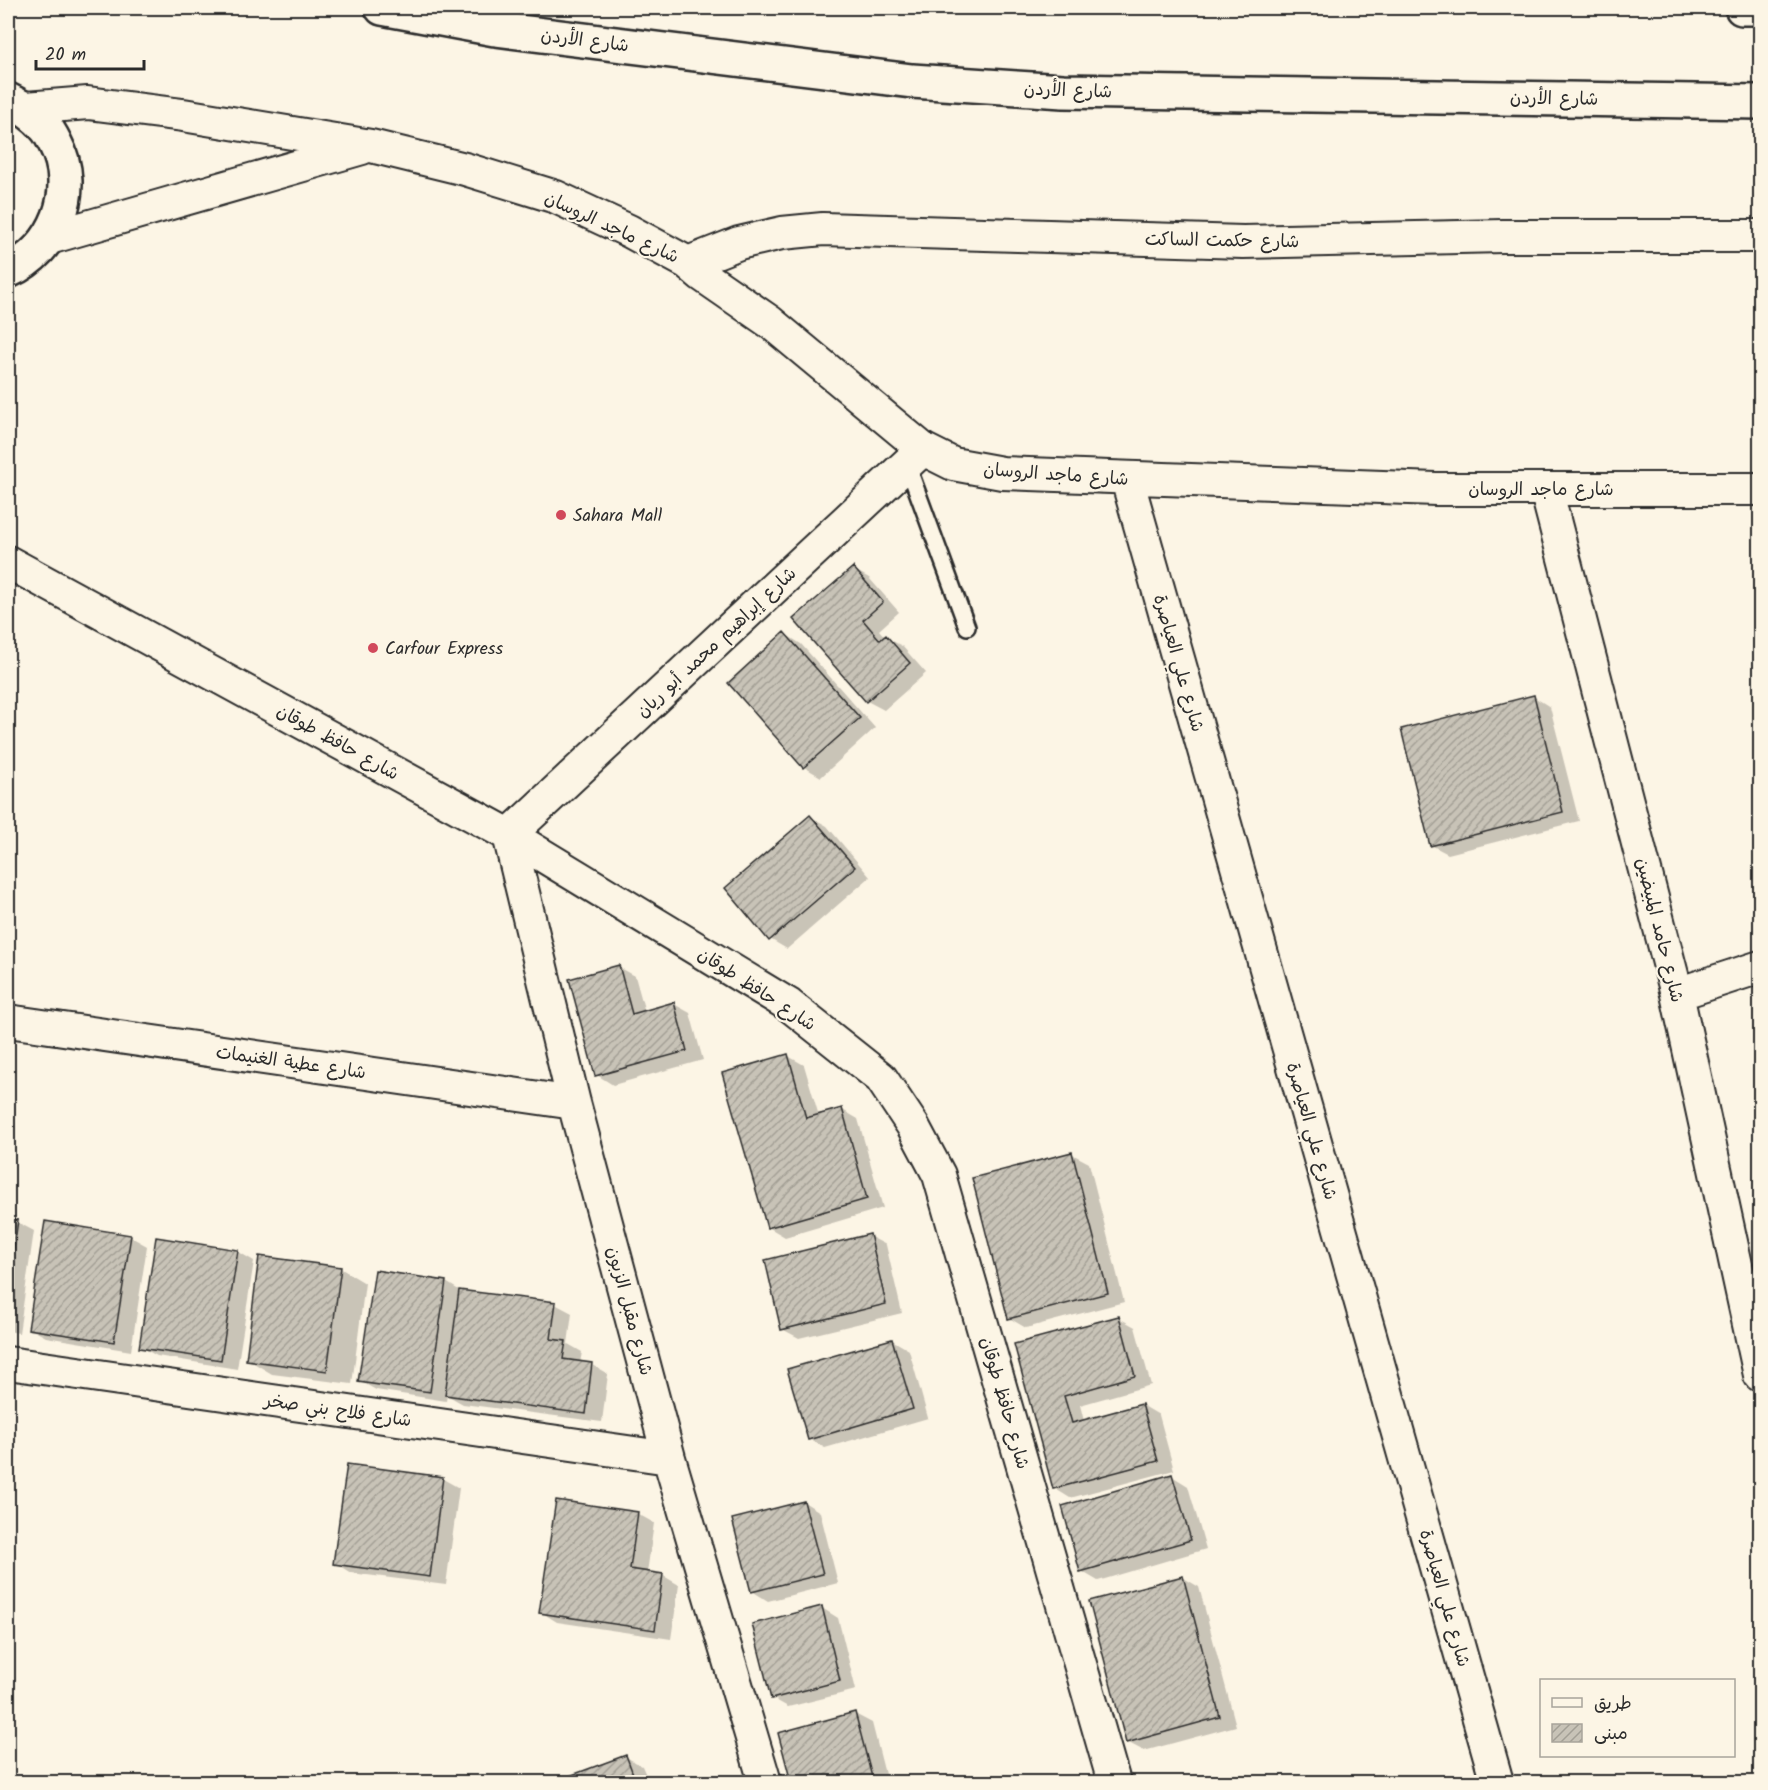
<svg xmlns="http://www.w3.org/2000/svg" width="1768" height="1790" font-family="Kalam,'Playpen Sans Arabic',sans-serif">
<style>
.shadow{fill:#0003}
.building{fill:url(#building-hatch);stroke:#2b2b2b;stroke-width:1.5}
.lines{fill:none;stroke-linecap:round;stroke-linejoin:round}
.lane-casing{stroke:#2b2b2b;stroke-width:20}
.street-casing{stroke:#2b2b2b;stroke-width:36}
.secondary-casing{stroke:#2b2b2b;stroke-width:38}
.highway-casing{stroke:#2b2b2b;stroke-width:38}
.lane{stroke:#fcf5e5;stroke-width:15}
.street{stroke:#fcf5e5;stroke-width:32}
.secondary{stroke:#fcf5e5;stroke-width:33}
.highway{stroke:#fcf5e5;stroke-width:33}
.poi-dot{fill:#d1495b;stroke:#fcf5e5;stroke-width:2}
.labels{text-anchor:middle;stroke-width:4.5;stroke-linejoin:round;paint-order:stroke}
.street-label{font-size:18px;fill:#2b2b2b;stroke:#fcf5e5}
.poi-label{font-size:18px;fill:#2b2b2b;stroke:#fcf5e5;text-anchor:start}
</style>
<defs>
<pattern id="building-hatch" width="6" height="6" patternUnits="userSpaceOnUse" patternTransform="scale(1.5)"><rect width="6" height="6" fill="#c8c3b7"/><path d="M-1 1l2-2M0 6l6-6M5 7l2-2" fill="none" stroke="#a39f95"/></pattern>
</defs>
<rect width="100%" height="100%" fill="#fcf5e5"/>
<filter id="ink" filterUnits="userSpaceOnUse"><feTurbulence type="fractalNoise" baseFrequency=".0167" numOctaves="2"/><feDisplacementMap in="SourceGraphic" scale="12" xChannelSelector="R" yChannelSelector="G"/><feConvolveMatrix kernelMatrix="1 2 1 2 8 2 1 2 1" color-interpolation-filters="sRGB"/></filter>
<g filter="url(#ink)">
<path class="shadow" d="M853,569L869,578L899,612L879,630L885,637L902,646L926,673L884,710L867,701Z
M785,634L801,644L875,728L821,777L804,767L730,683Z
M1534,697L1550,707L1579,821L1448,854L1431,845Z
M811,817L827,826L870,877L787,949L770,939Z
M619,967L635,976L645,1012L674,1004L690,1013L703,1060L613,1085L597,1075Z
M788,1056L804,1065L819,1116L841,1109L858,1119L883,1208L785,1237L768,1227Z
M1072,1154L1089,1163L1124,1302L1026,1328L1009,1318Z
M8,1220L17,1222L34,1231L19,1333L8,1331Z
M46,1223L131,1237L147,1246L131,1351L46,1337L29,1328Z
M869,1236L886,1245L902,1313L799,1338L782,1329Z
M237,1251L254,1261L237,1369L157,1356L141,1347Z
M340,1268L365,1283L352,1384L272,1374L247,1359Z
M446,1282L462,1292L555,1304L572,1313L568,1344L582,1352L580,1363L592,1365L608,1374L602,1422L463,1404L447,1395L446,1401L376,1390L360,1381Z
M1119,1318L1135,1327L1151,1385L1080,1405L1084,1421L1142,1405L1159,1415L1174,1470L1070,1498L1054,1488L1016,1346Z
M892,1340L909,1350L928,1418L825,1448L809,1439Z
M1172,1476L1188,1486L1206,1549L1098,1581L1081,1571Z
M443,1479L459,1488L446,1585L351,1573L335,1563Z
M558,1502L638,1514L654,1523L647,1573L662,1575L679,1585L671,1639L557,1622L541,1612Z
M804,1502L820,1512L838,1583L768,1601L752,1591Z
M1182,1577L1199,1587L1236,1726L1144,1751L1127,1742Z
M822,1608L838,1618L856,1690L788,1707L772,1698Z
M855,1714L872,1723L887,1782H792L780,1734Z
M626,1757L642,1766L649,1782H557Z"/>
<path class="building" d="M853,567L883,602L863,620L880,640L886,635L910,663L866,702L793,619Z
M784,632L860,718L803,768L728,683Z
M1534,695L1563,812L1430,846L1401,729Z
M810,815L855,867L769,941L725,888Z
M619,965L632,1014L674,1002L687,1051L595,1076L569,979Z
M788,1054L806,1118L842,1108L867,1199L767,1228L722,1073Z
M1072,1152L1108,1293L1008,1319L972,1178Z
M8,1219L18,1220L8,1290Z
M45,1221L131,1235L114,1342L28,1329Z
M870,1234L886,1304L781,1330L765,1260Z
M156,1237L238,1250L221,1360L139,1348Z
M259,1256L341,1267L327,1371L246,1360Z
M375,1270L446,1281L430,1392L358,1382Z
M459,1290L556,1302L551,1339L566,1341L563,1359L592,1363L586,1414L445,1395Z
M1119,1316L1135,1376L1064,1396L1072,1423L1142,1404L1158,1461L1053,1489L1014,1344Z
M892,1339L913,1409L808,1440L787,1369Z
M347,1464L443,1477L430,1577L333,1564Z
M1172,1474L1191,1540L1080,1572L1062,1506Z
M556,1500L638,1512L630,1569L663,1574L655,1630L539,1613Z
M804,1501L823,1574L751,1592L732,1519Z
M1183,1576L1220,1717L1126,1743L1089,1601Z
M822,1606L840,1681L771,1699L752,1624Z
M855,1712L873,1781L791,1782L778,1733Z
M626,1755L636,1782H553Z"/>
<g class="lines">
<g class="lane-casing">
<path id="lane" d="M907,464L967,627"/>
</g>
<g class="street-casing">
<path id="street" d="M26,108L88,103L183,115L371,146L465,169L556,197L629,231L688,263L702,275L770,322L923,449L953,464L1002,473L1436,489H1760
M49,238L362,148
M688,263L739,243L782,233L823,229L1243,242L1503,236H1760
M1127,479L1497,1782
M1546,489L1677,994L1760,1375
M8,562L509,835L789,1005L881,1078L913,1126L939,1175L1114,1782
M509,835L574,1103L669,1458L765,1782
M509,835L923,449
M1677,994L1760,967
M8,1021L574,1103
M8,1363L669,1458"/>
</g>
<g class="secondary-casing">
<path id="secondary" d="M8,100C22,107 34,114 45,127C49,131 52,137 55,143C80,190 56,250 8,271"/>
</g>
<g class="highway-casing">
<path id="highway" d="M382,8L495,29L912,81L1063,91L1760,102
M1742,8H1760"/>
</g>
<use href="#lane" class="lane"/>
<use href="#street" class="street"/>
<use href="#secondary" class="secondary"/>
<use href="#highway" class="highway"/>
</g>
</g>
<g class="poi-dot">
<circle cx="561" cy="515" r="6"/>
<circle cx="373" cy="648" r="6"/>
</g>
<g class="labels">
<g class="street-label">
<text transform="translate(585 40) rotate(7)" y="6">شارع الأردن</text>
<text transform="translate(1068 90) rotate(2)" y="6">شارع الأردن</text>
<text transform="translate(1554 98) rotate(1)" y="6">شارع الأردن</text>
<text transform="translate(612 227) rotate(25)" y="6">شارع ماجد الروسان</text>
<text transform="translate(1222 240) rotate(1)" y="6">شارع حكمت الساكت</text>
<text transform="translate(1056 474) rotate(4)" y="6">شارع ماجد الروسان</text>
<text x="1541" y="495">شارع ماجد الروسان</text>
<text transform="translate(716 642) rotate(-43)" y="6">شارع إبراهيم محمد أبو ريان</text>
<text transform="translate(1179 663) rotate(74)" y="6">شارع علي العياصرة</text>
<text transform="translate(338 742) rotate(29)" y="6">شارع حافظ طوقان</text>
<text transform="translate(1660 930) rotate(76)" y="6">شارع حامد المبيضين</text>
<text transform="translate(757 989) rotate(33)" y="6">شارع حافظ طوقان</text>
<text transform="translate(291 1062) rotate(8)" y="6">شارع عطية الغنيمات</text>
<text transform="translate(1312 1131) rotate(74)" y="6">شارع علي العياصرة</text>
<text transform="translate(630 1311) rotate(75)" y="6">شارع مقبل الزبون</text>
<text transform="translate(1005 1403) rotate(74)" y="6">شارع حافظ طوقان</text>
<text transform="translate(338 1410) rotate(8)" y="6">شارع فلاح بني صخر</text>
<text transform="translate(1445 1598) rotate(74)" y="6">شارع علي العياصرة</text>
</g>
<g class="poi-label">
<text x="573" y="521">Sahara Mall</text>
<text x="385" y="654">Carfour Express</text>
</g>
</g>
<rect width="1768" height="1790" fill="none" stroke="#fcf5e5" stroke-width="30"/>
<rect x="15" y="15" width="1738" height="1760" fill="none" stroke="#2b2b2b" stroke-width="2" filter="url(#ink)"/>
<rect x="1540" y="1679" width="195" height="78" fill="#fcf5e5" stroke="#a8a49b" stroke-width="1.5"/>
<rect x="1552" y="1698" width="30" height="9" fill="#fcf5e5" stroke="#a8a49b" stroke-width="1.5"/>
<text x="1594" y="1709" font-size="18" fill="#2b2b2b">طريق</text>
<rect x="1552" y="1724" width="30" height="18" fill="url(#building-hatch)" stroke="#a8a49b" stroke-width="1.5"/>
<text x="1594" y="1739" font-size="18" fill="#2b2b2b">مبنى</text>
<path d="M36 60v9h108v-9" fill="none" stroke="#2b2b2b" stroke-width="3"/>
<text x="45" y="60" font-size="18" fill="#2b2b2b" stroke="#fcf5e5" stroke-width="4.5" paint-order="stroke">20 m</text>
</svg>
